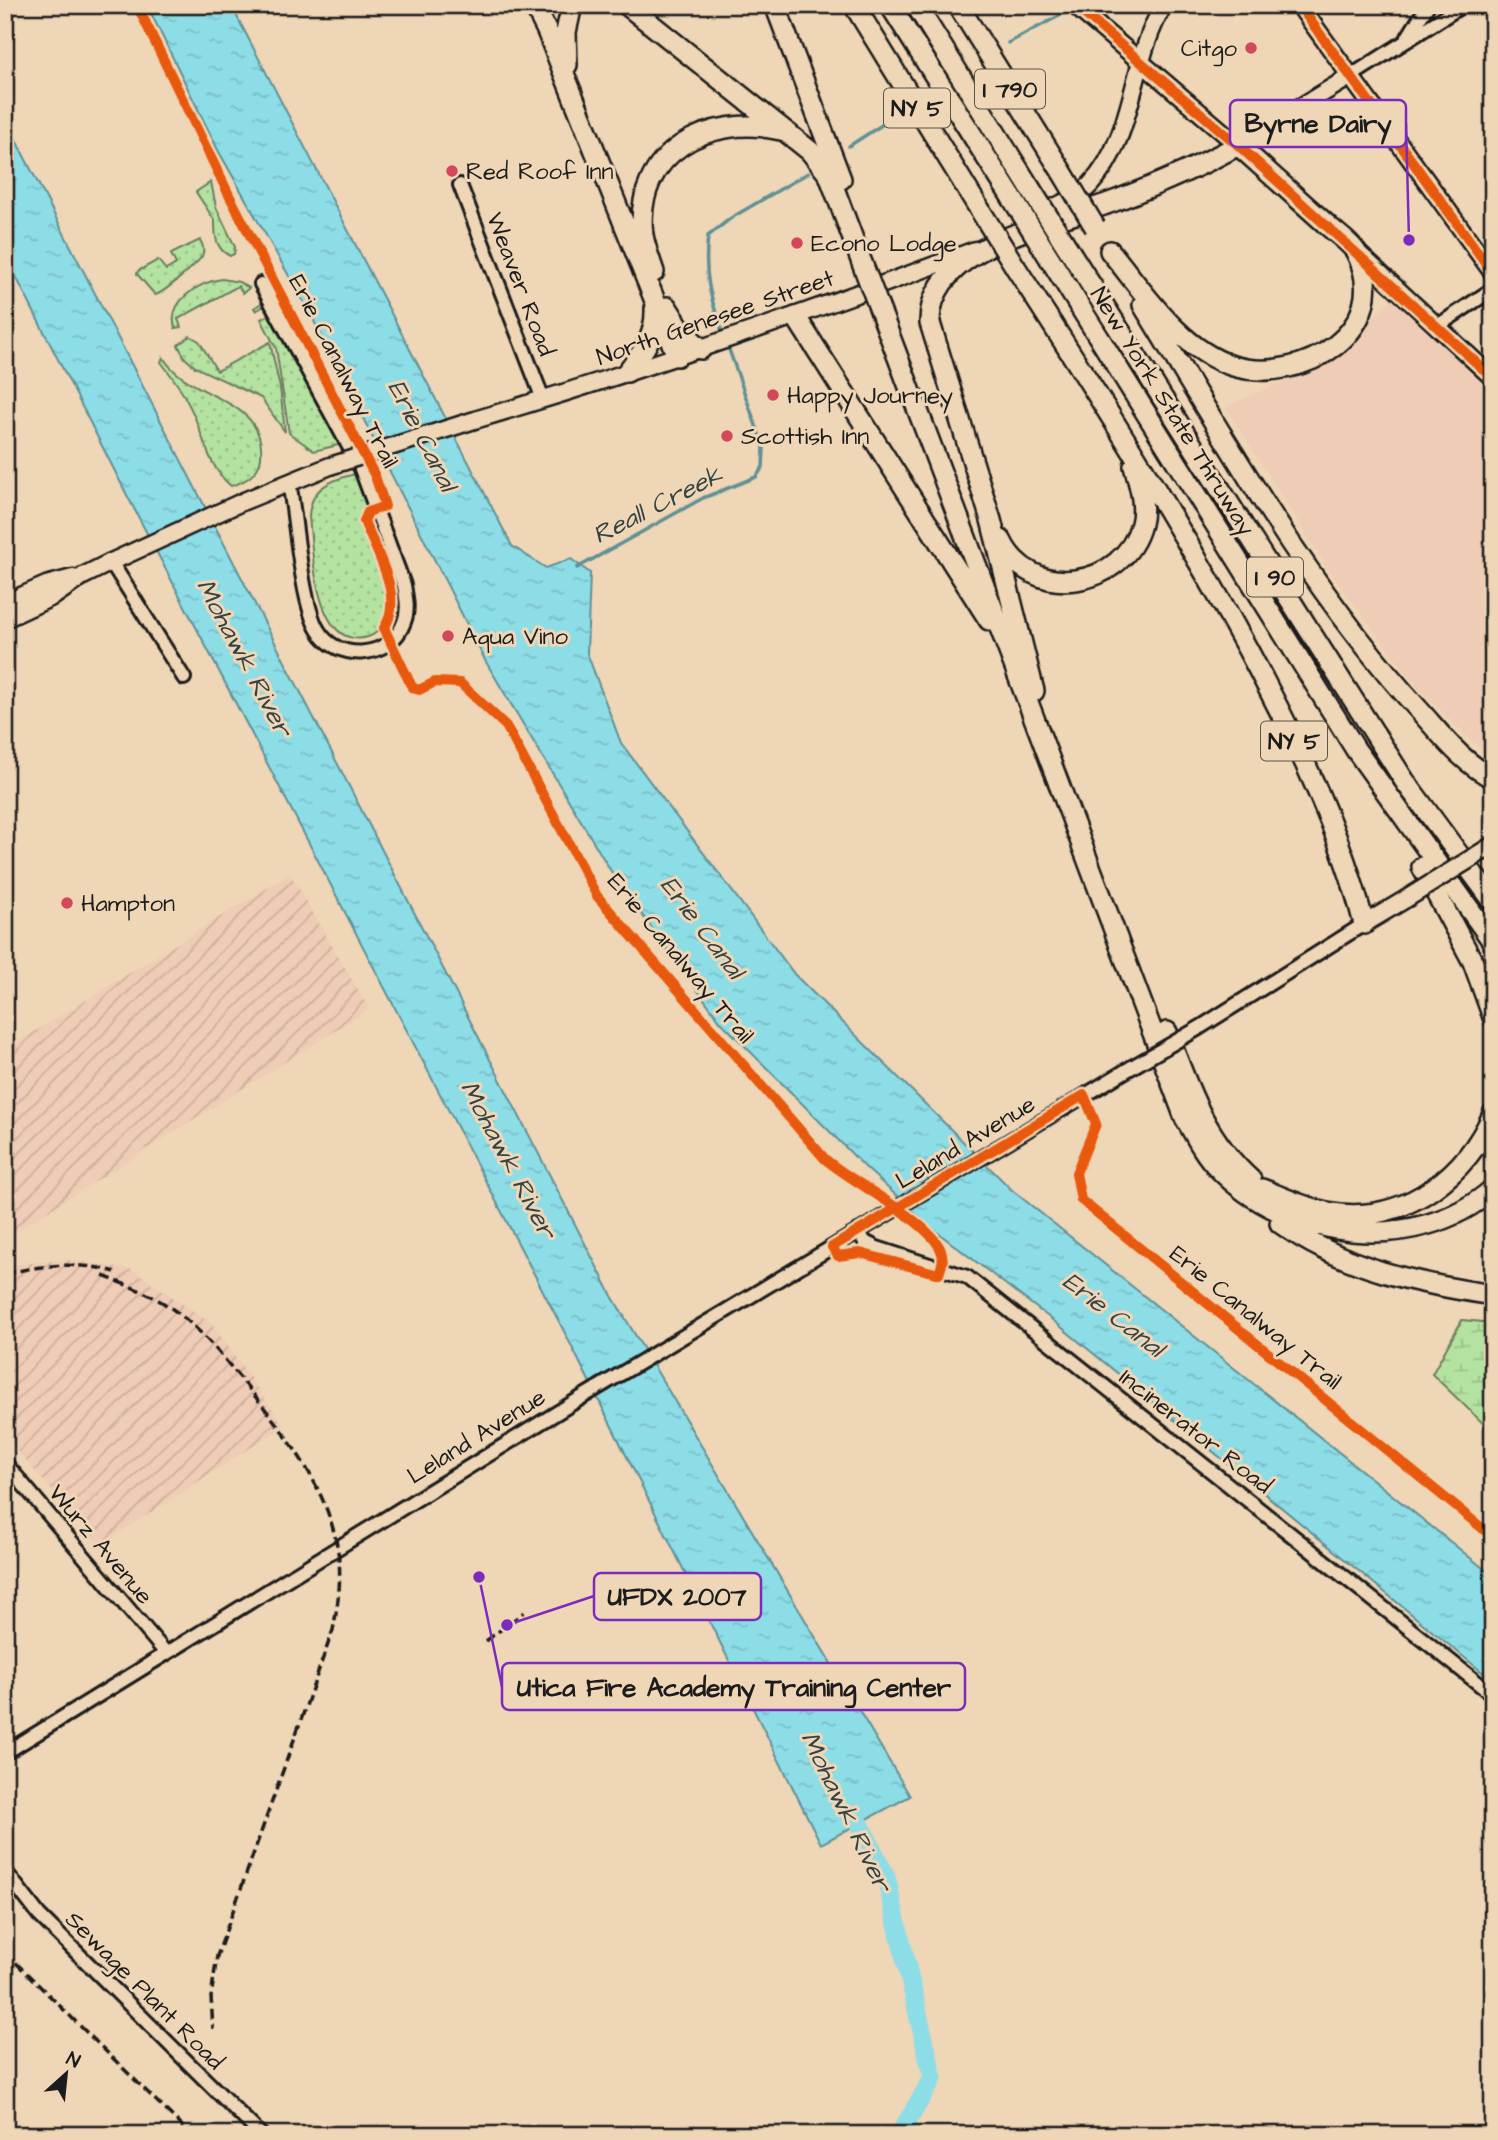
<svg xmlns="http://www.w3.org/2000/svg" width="1498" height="2140" font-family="'Architects Daughter',sans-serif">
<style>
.built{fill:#efccb5}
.industrial{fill:url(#industrial-furrows)}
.grass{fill:url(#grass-dots);stroke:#687f5e;stroke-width:2}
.wetland{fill:url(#wetland-marsh);stroke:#687f5e;stroke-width:2}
.water{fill:url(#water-ripples);stroke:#609096;stroke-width:2}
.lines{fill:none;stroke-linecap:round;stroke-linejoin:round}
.stream{stroke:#609096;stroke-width:3.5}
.river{stroke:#8ddde7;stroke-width:19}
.minor-casing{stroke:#1c1c1c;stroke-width:18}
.major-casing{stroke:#1c1c1c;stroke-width:21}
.highway-casing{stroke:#1c1c1c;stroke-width:24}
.minor{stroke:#eed6b6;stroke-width:12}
.major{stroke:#eed6b6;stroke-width:16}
.highway{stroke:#eed6b6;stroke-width:19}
.rail{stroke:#1c1c1c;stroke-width:3.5;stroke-dasharray:10 5;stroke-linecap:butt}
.minor-bridge-casing{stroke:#1c1c1c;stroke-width:18;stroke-linecap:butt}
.major-bridge-casing{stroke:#1c1c1c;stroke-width:21;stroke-linecap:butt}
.highway-bridge-casing{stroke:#1c1c1c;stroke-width:24;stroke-linecap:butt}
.minor-bridge{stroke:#eed6b6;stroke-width:12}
.major-bridge{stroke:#eed6b6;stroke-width:16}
.highway-bridge{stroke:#eed6b6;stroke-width:19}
.cycleway-casing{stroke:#eed6b6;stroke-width:15}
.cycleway{stroke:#e8590c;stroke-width:10}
.poi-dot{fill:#d1495b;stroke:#eed6b6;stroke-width:2.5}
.labels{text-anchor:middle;stroke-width:6;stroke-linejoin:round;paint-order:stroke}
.shield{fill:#eed6b6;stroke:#5b544a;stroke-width:2}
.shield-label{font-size:23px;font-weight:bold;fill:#1c1c1c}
.poi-label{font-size:24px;fill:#1c1c1c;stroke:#eed6b6;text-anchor:start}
.street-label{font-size:24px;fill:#1c1c1c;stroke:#eed6b6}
.water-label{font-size:26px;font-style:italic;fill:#334345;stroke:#eed6b6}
.leader{fill:none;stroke:#7b2cbf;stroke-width:2.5}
.callout-dot{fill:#7b2cbf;stroke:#eed6b6;stroke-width:2.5}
.callout{fill:#eed6b6;stroke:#7b2cbf;stroke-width:2.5}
.callout-label{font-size:26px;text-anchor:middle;font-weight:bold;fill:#1c1c1c}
</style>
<defs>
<pattern id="industrial-furrows" width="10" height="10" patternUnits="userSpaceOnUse" patternTransform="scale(1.75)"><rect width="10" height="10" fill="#efccb5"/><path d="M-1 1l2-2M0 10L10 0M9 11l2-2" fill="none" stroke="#ccaf9b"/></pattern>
<pattern id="grass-dots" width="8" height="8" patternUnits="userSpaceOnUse" patternTransform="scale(1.75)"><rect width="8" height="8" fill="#b4e2a0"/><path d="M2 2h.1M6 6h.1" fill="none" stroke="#9ac189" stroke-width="1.8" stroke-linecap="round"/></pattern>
<pattern id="wetland-marsh" width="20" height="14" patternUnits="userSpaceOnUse" patternTransform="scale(1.75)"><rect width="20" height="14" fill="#b4e2a0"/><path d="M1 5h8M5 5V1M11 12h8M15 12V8" fill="none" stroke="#9ac189"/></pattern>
<pattern id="water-ripples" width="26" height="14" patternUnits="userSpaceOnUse" patternTransform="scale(1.75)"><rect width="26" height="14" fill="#8ddde7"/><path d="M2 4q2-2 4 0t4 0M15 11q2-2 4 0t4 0" fill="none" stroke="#79bdc6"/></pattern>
</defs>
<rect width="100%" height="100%" fill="#eed6b6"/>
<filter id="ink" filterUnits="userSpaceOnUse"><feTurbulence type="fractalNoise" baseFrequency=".0143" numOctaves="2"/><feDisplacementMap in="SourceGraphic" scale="14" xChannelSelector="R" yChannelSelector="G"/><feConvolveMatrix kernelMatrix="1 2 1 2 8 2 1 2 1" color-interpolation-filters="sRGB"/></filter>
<g filter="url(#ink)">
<path class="built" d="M1394,297L1493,388V758L1484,753L1418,688L1330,572L1226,407L1334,359Z"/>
<path class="industrial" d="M290,874L369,1009L5,1238V1050Z
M68,1260L133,1270L212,1324L284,1426L100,1545L5,1437V1265Z"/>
<path class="grass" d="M211,182L216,207L235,247L234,254L230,256C215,249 215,235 215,221L196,192Z
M200,240C203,245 205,250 202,256C197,264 163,294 155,295L137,274L138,271L158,260L166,270L176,264L171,254Z
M222,279L239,282L249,288L243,293L238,286L178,319L181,327L175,328C167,301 199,282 222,279Z
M263,302L275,319L342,444L314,451L289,433L276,348L261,319L268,315L264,306L256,311L254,308Z
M190,336L199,341L217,371L270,342L280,388L285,432L261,398L195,367L185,358L178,345Z
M163,357C188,400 266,396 261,457C260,473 245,482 231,486C207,466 204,435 191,409C183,392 173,377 161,362Z
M355,474L367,508L361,516L362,523L390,602C388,615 382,633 368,637C314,652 313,550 309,517C310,488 330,480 355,474Z"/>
<path class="wetland" d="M1462,1320L1493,1323V1433L1432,1374Z"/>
<path class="water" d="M147,5H231L512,546L546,568L571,559L590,573L587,653L621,743L795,975L1012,1190L1493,1576V1681L1055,1322L933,1229L866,1168L721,1022L615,878L486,662L311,315L218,150Z
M5,119L612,1296L910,1796L821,1844L566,1335L129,499L5,255Z"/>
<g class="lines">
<path class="stream" d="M1008,43L1072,9
M849,146L888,121
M724,337C711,299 703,277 708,236L731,218L808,173
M577,568L703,498L756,477L763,467L764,448L727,344"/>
<path class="river" d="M849,1802L886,1877L933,2078L899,2135"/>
<g class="minor-casing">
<path id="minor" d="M1408,37L1428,5
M1351,76L1463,5
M460,185L543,399
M261,284L361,469L404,585C406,597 409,610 404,622C391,659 337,663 318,630C301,602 296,518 289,482
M1436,327L1493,289
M111,562L184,678
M1199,1028L1364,924
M858,1231L865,1242L877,1248L967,1277L1493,1695
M5,1463L165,1652
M5,1753L584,1396L1132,1067
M5,1871L39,1915L261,2135"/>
</g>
<g class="major-casing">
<path id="major" d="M1074,5L1238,145L1351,76
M1299,5L1493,273
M1034,217C1052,207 1076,200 1090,185C1136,136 1130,60 1164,5
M1356,251L1493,378
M478,419C646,369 811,312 975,250
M5,603L46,585L73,578
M5,619L54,596L83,576L111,562L244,501L330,466
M1364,924L1406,899"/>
</g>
<g class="highway-casing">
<path id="highway" d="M534,5L547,31L677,356
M627,5L810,151L829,175L862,263
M775,5L841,179
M854,5L980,210
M890,5L1012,198
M916,5L1030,188
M958,5L1062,172
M567,65L566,32L572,5
M1067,247L1404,780L1493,901
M1050,259L1356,750L1493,942
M1016,268C1097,393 1177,519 1248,650C1294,736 1340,829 1364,924
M654,272C650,260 645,247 643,235C633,152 710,113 781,130
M1143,305C1228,444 1309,589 1419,710C1441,734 1462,763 1493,778
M667,307L682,331L701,349
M796,317L989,620
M883,318L1185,1118C1195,1135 1204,1154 1218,1168C1286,1240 1415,1257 1493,1189
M627,372C643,352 656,336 655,309
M1001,540C1030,603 1124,589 1141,524C1146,505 1139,484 1134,466
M1034,691L991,520L930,323C928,245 1054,224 1112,202C1154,186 1198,168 1238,145C1267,171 1296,197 1325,223C1334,232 1350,242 1356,252C1396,330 1301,386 1233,366C1180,350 1144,292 1110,251
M1422,867L1473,962L1493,1017
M1167,1032C1188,1088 1205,1139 1251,1180
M1262,1189C1287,1199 1312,1211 1340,1214C1408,1221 1467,1174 1493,1114
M1280,1223C1342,1268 1419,1284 1493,1295"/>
</g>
<use href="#minor" class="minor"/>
<use href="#major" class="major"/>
<use href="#highway" class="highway"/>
<path class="rail" d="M5,1274C41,1265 79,1261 115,1272
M103,1276C127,1285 150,1293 171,1308C199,1327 220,1354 242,1380C283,1431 327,1484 338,1551C342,1578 338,1604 333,1630L217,1956L211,1997L213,2029
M486,1641L524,1612
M5,1952L191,2135"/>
<g class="minor-bridge-casing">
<path id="minor-bridge" d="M1132,1067L1199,1028"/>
</g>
<g class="major-bridge-casing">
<path id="major-bridge" d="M330,466L478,419
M1406,899L1493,845"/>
</g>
<g class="highway-bridge-casing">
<path id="highway-bridge" d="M1062,172L1095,227
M1030,188L1067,247
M1012,198L1050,259
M980,210L1016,268
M862,263L883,318"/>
</g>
<use href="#minor-bridge" class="minor-bridge"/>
<use href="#major-bridge" class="major-bridge"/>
<use href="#highway-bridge" class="highway-bridge"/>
<g class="cycleway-casing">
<path id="cycleway" d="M137,5L229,195L375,476L385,506L368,512L364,521C376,552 405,597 384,628L412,687L419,690L435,682L460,683L506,726L597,896L825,1159C853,1183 924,1218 940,1248C945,1258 942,1265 939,1274L860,1253L838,1256L832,1247C916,1196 1000,1145 1084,1095L1096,1124L1076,1173L1081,1200L1493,1537
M1074,5L1238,145L1493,378
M1299,5L1493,273"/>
</g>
<use href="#cycleway" class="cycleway"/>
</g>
</g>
<g class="poi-dot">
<circle cx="1251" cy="48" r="7"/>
<circle cx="452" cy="171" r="7"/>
<circle cx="797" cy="243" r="7"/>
<circle cx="773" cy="395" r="7"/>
<circle cx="727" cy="436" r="7"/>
<circle cx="448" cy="636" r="7"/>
<circle cx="67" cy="903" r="7"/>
</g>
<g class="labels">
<g class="shield">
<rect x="975" y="69.5" width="70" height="39" rx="5"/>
<rect x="884" y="88.5" width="66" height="39" rx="5"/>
<rect x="1247" y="557.5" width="56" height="39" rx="5"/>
<rect x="1261" y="721.5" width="66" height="39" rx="5"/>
</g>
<g class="shield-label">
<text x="1010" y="97">I 790</text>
<text x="917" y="116">NY 5</text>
<text x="1275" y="585">I 90</text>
<text x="1294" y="749">NY 5</text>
</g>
<g class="poi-label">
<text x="1237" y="56" text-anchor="end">Citgo</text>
<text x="466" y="179">Red Roof Inn</text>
<text x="811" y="251">Econo Lodge</text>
<text x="787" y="403">Happy Journey</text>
<text x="741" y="444">Scottish Inn</text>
<text x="462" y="644">Aqua Vino</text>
<text x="81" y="911">Hampton</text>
</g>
<g class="street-label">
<text transform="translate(521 284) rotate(69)" y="8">Weaver Road</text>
<text transform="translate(715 317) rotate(-19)" y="8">North Genesee Street</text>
<text transform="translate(344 371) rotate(63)" y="8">Erie Canalway Trail</text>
<text transform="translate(1173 411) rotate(58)" y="8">New York State Thruway</text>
<text transform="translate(681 958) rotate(50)" y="8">Erie Canalway Trail</text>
<text transform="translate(965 1142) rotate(-31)" y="8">Leland Avenue</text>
<text transform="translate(1256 1317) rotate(39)" y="8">Erie Canalway Trail</text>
<text transform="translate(1196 1431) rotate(38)" y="8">Incinerator Road</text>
<text transform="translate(476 1436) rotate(-32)" y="8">Leland Avenue</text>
<text transform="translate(101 1544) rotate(50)" y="8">Wurz Avenue</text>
<text transform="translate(145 1990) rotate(45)" y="8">Sewage Plant Road</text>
</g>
<g class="water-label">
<text transform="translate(423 435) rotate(63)" y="9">Erie Canal</text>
<text transform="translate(657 504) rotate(-27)" y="9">Reall Creek</text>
<text transform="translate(245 657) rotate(62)" y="9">Mohawk River</text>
<text transform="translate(703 927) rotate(53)" y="9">Erie Canal</text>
<text transform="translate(509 1159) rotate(62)" y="9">Mohawk River</text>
<text transform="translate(1114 1314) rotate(38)" y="9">Erie Canal</text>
<text transform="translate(847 1811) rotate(64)" y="9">Mohawk River</text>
</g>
</g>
<path class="leader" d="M1409 240L1406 123M507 1625L594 1596M479 1577L502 1687"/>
<g class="callout-dot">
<circle cx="1409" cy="240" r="7"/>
<circle cx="507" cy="1625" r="7"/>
<circle cx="479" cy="1577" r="7"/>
</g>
<g class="callout">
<rect x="1230" y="100" width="176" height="47" rx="7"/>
<rect x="594" y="1573" width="167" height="47" rx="7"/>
<rect x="502" y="1663" width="463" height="47" rx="7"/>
</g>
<g class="callout-label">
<text x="1318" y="132">Byrne Dairy</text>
<text x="677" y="1605">UFDX 2007</text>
<text x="734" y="1696">Utica Fire Academy Training Center</text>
</g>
<rect width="1498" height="2140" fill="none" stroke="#eed6b6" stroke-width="28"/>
<rect x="14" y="14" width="1470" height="2112" fill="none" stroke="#1c1c1c" stroke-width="2.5" filter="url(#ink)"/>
<g transform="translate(66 2074) rotate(27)" stroke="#eed6b6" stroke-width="5" paint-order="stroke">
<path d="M0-5L12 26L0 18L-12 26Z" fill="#1c1c1c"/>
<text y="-10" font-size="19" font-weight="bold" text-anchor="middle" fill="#1c1c1c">N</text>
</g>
</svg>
